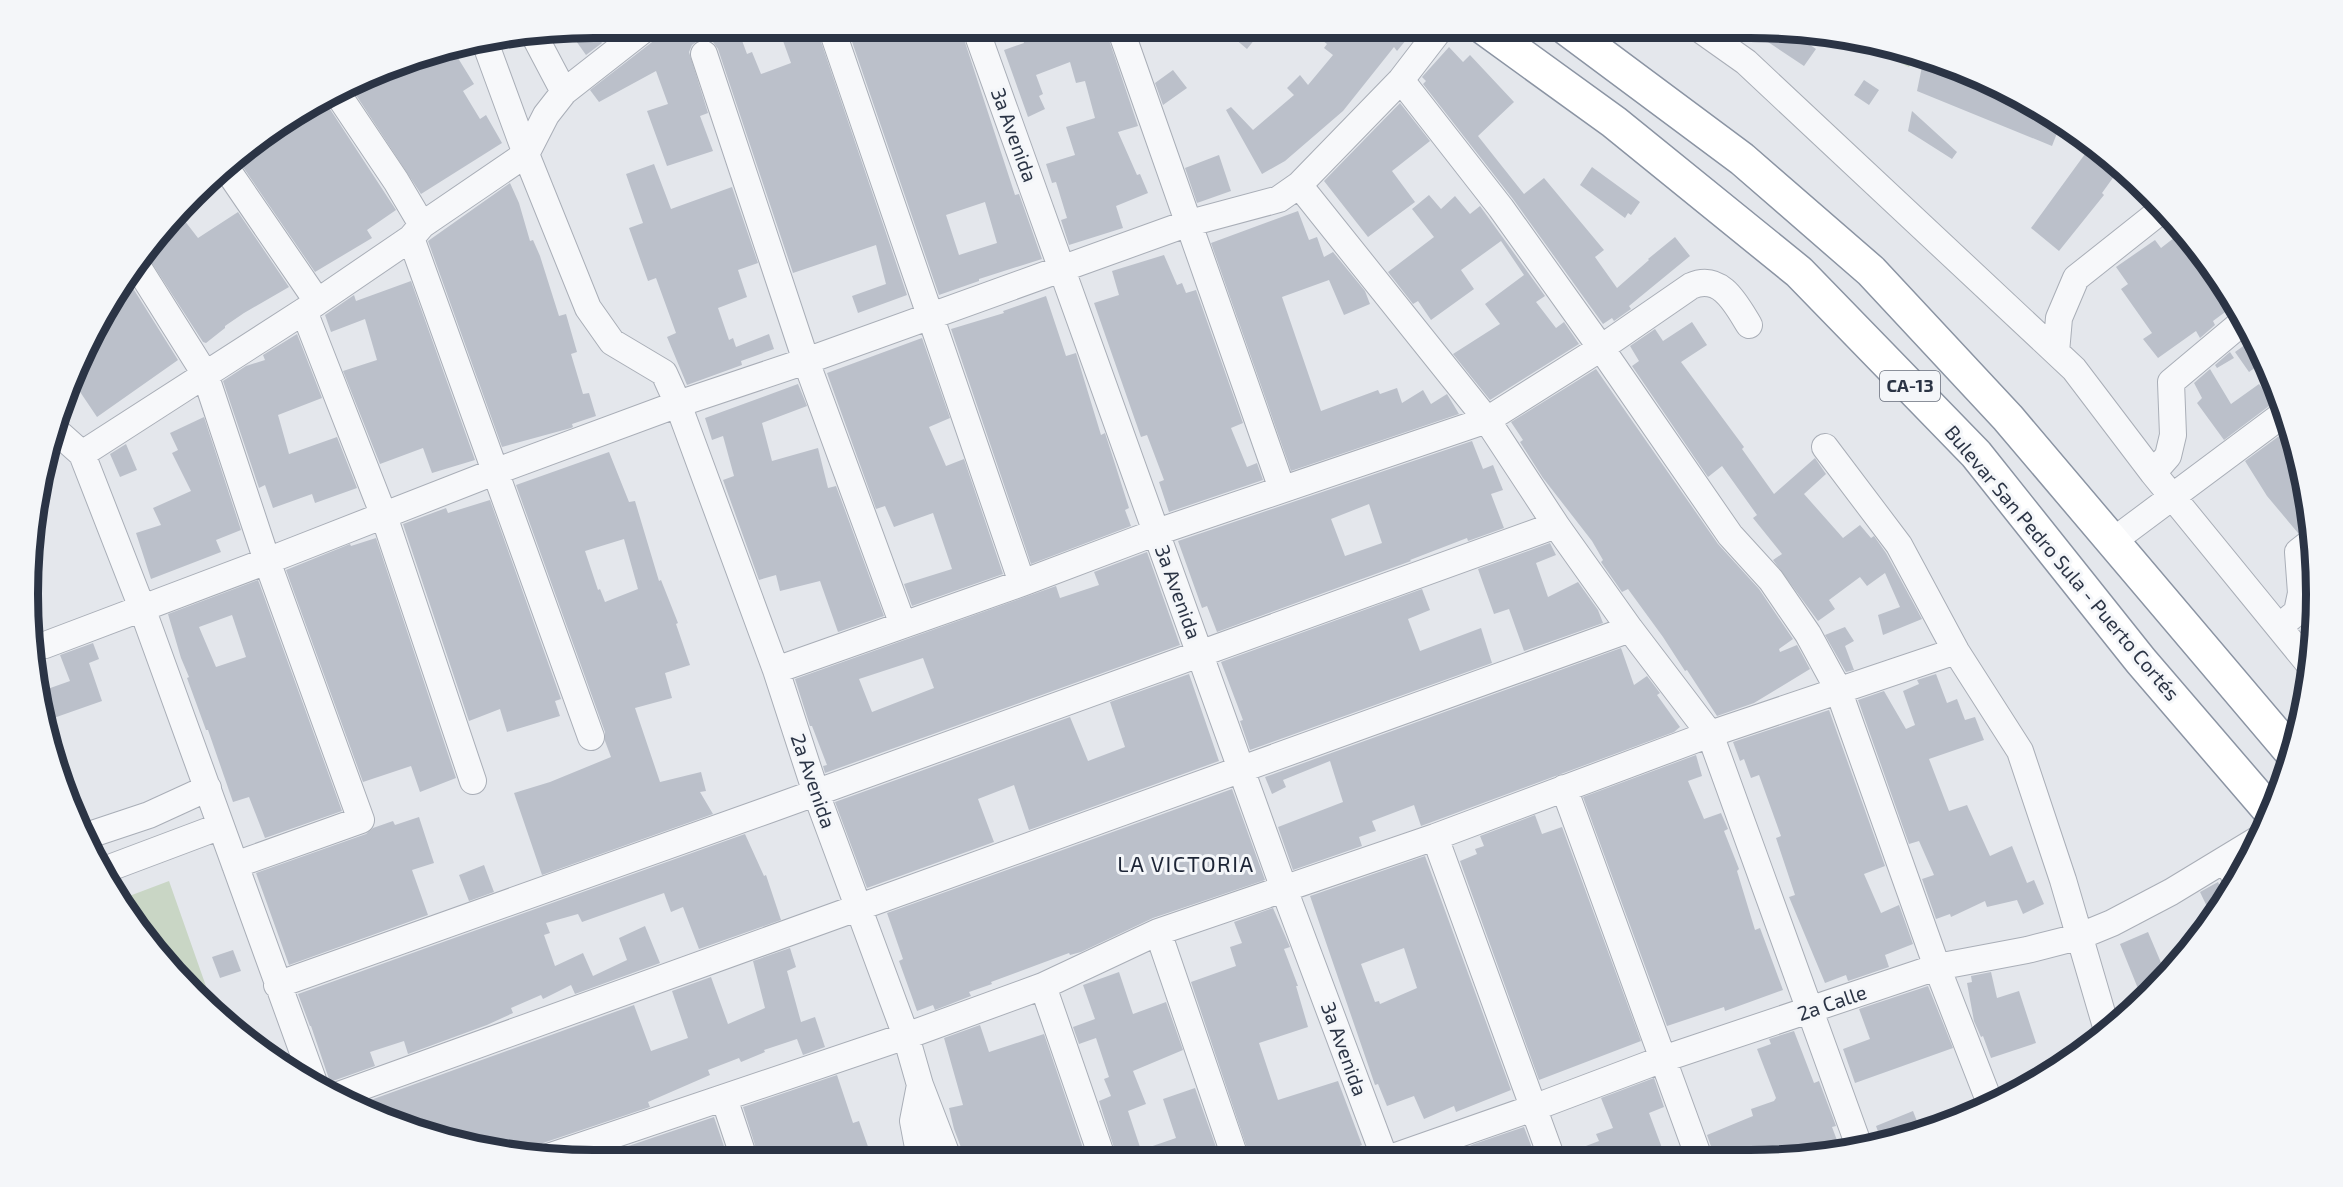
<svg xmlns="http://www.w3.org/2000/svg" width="2343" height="1187" font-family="'Exo 2',sans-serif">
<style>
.green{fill:#c9d6c5}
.building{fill:#bbc0ca;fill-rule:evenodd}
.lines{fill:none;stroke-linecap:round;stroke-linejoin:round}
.minor-casing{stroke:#a9aeb7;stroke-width:28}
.highway-casing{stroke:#8b94a3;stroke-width:36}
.minor{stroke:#f7f8fa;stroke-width:26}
.highway{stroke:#fff;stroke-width:33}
.labels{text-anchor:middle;stroke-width:6;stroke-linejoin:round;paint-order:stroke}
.shield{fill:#f4f6f9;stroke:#676e7b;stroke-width:1.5}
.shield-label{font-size:18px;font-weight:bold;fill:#2b3445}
.street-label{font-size:20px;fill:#2b3445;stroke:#f4f6f9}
.quarter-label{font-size:22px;letter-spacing:1.5px;fill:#1d2536;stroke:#f4f6f9}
.rim{fill:none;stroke:#2b3445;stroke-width:8}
</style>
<rect width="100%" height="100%" fill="#e4e7ec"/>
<path class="green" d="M1850,39L1896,46L1915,53L1909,67Z
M169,881L214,1009L193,994L124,898Z"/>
<path class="building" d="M591,27L602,43L586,55L569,31Z
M670,27H737L747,54L752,52L761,74L791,63L778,27H816L907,295L858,313L852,296L886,284L876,245L793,273L718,49L713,42L706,39L699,40L692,45L689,52L708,113L700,116L713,151L667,166L647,111L668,104L656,71L599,102L590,90L656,39L661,32Z
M847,27H960L1015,195L1019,194L1042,259L979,279V281L939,295ZM985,202L997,243L959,255L946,215Z
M1019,27L1105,28L1138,126L1118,132L1137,175L1140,174L1148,193L1116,206L1123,228L1069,245L1061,220L1067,218L1056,182L1052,183L1046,164L1075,155L1066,127L1095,118L1085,81L1076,83L1070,62L1036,75L1043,94L1039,96L1045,109L1028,117L1004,50L1024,43Z
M1222,28H1264L1247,49Z
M1307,28H1416L1397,51L1394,47L1343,111L1285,161L1262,174L1226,110L1231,107L1253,130L1294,95L1287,88L1300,75L1308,85L1333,55L1324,48L1327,44Z
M1747,28H1785L1816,49L1804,66Z
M1449,47L1463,62L1470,55L1514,102L1478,136L1524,194L1544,178L1604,250L1595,257L1617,288L1649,260L1648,259L1675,237L1690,256L1629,306L1631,309L1614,321L1612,318L1603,324L1513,199L1423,84L1426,81L1422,77Z
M453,50L474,84L463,91L480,119L486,115L502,143L421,194L352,89L411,57Z
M1924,57L1993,83L1990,89L2032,106L2061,123L2052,146L1917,91Z
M1173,70L1187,88L1163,105L1155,83Z
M1864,80L1879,90L1869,105L1854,95Z
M326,103L396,210L367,230L372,238L315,272L236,157L248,144Z
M1400,103L1430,141L1392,171L1415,202L1368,237L1324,181Z
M1912,111L1957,152L1952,159L1908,131Z
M2093,143L2120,168L2102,193L2104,195L2059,251L2031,228Z
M1219,155L1231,191L1197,203L1185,168Z
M654,164L671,209L732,187L758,263L738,270L747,297L718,308L729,340L733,338L736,347L769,334L774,349L741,361L742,365L687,385L667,337L676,333L656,278L648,281L629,228L643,223L626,174Z
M1592,167L1640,202L1631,215L1628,213L1625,218L1580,185Z
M510,183L519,203L530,241L533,240L540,256L559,316L566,314L577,352L571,354L583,394L589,393L596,416L572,424L573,427L571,428L502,447L428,241Z
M1429,195L1441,209L1455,196L1470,214L1480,206L1545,296L1536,302L1556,328L1564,322L1579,344L1490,400L1453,354L1500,324L1485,304L1524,275L1501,241L1461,270L1474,289L1431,320L1418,301L1413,304L1388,272L1434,237L1412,209Z
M1298,211L1309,240L1317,237L1324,257L1333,252L1365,291L1370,304L1344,315L1329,280L1282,297L1321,411L1378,390L1380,394L1397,388L1402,403L1423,390L1431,404L1447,394L1459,414L1291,471L1211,243Z
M238,212L289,287L244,313L225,326V328L206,343L203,342L146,254L181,216L198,238Z
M2183,231L2236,304L2213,321L2215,325L2200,338L2196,331L2158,358L2143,339L2152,333L2121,289L2128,284L2116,267L2155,240L2161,248Z
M1164,255L1177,285L1182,283L1186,293L1196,290L1243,423L1231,428L1247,467L1257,463L1263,480L1169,512L1159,482L1164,480L1147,435L1141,437L1094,303L1119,295L1112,271Z
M411,281L475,460L432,473L423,448L380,464L343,371L377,360L365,319L331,332L325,315L354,295L356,301Z
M131,285L178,360L97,417L70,377L113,296Z
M1046,296L1066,356L1076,353L1101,435L1105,433L1116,467L1129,508L1125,510L1131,526L1031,564L951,329L1004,313L1003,311Z
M1692,322L1707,345L1681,362L1744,447L1742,449L1774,494L1815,458L1826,474L1804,494L1843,538L1860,525L1871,538L1874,536L1886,553L1922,619L1883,635L1878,615L1900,607L1885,573L1867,586L1860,577L1829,600L1835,609L1818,621L1773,560L1782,554L1753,518L1757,515L1722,466L1708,477L1632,366L1639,361L1630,346L1655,329L1663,341Z
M297,334L322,398L278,415L289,454L337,437L357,488L315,503L312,494L273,508L265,485L259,488L223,381L246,366L265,360L263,355Z
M922,338L950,418L929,427L946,466L964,459L1003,574L912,606L904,584L952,569L933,513L894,527L885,506L876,509L827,373Z
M2253,339L2263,362L2249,372L2235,352Z
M2230,352L2234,358L2217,368L2215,365Z
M1596,369L1718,544L1759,589L1793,639L1779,649L1780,652L1797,645L1810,669L1754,703L1717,716L1687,670L1685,671L1663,637L1628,589L1622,592L1601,562L1603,560L1592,541L1543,478L1520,442L1523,440L1511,422Z
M2210,369L2231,404L2259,384L2273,403L2224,440L2197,403L2202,398L2194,383Z
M798,384L807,406L762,423L772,461L818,448L828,488L836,486L884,616L838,632L820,581L780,591L776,575L759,580L723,480L734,476L723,436L712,440L705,418Z
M204,417L241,530L216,540L221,552L151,579L136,533L161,525L153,508L191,491L172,453L178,450L170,433Z
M2290,428L2311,519V526L2298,533L2267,496L2245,461Z
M1472,441L1483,469L1493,465L1503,490L1491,494L1504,528L1468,541L1467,538L1410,560L1411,561L1217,632L1207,606L1202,608L1178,541ZM1369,504L1382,543L1345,556L1331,519Z
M126,444L137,470L120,477L110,454Z
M609,452L629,502L635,501L659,581L661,580L678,623L676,624L690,665L665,673L672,698L635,708L660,782L701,772L706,791L700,792L713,814L542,875L514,793L550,782L611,757L605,741V732L516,485ZM624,539L638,589L605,602L600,589L598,590L585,551Z
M490,500L561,699L555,701L560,716L507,732L500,709L469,721L403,524L446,508L448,513Z
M376,538L456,778L420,792L411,766L363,782L286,570L350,544L351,546Z
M1550,543L1556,555L1536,563L1548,597L1578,582L1598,610L1603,623L1524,651L1509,609L1494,614L1478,569Z
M1147,552L1180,645L825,773L823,766L827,765L812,726H810L795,679L1056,586L1060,598L1099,585L1094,572ZM923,658L934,688L872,712L859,679Z
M258,580L342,811L265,838L249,797L233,802L208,730H206L187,678L189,677L181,658L168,614ZM232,615L246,657L216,667L199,627Z
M1422,589L1430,610L1408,619L1420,651L1481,628L1492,663L1250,750L1240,721L1243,720L1221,662Z
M1845,627L1854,641L1845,646L1854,670L1846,672L1825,635Z
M93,643L99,659L89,663L102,701L48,720L39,692L70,681L60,655Z
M1621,648L1634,685L1647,676L1660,693L1657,695L1680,727L1674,732L1421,826L1414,805L1372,821L1376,831L1359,837L1362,846L1293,870L1278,827L1343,802L1330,761L1283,780L1286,787L1272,794L1265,777Z
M1189,674L1219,761L1029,830L1014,785L978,799L994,842L867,888L835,802L1070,717L1088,761L1125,747L1110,702Z
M1936,674L1947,703L1957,699L1965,720L1975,717L1984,740L1929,759L1949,811L1967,805L1990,856L2012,846L2027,883L2034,880L2044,904L2023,914L2017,900L1987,907L1985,901L1951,917L1950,914L1936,919L1922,879L1934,875L1919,841L1909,844L1858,700L1884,691L1906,729L1915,725L1903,691L1919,684L1917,680Z
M1829,710L1885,866L1864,874L1881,913L1899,905L1913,944L1885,955L1889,967L1848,981L1846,975L1825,983L1789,897L1795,895L1776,838L1781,836L1759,775L1751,778L1744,759L1740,761L1733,742Z
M1696,755L1702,776L1688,781L1704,819L1721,813L1728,829L1724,831L1739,869L1737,871L1755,930L1760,928L1783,990L1725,1011L1724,1007L1667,1026L1583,797Z
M1232,789L1265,880L1153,918L1081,952L1070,955L1069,953L991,982L992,984L969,992L971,996L935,1010L933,1005L917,1011L899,961L903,959L887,913Z
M1535,815L1542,834L1562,827L1641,1041L1539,1080L1460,861L1477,854L1475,849L1484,846L1480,836Z
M419,817L434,863L412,870L428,915L289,965L256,873L366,834L373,828L393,821L395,825Z
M745,834L764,876L766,875L781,920L699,949L683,907L671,912L664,893L582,922L578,914L546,923L550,933L544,935L555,966L583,953L593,976L627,960L619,938L645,926L660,963L575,994L571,985L543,999L541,995L511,1008L513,1013L487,1025L408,1054L404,1041L370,1052L375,1066L330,1082L311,1026H310L298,994Z
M1425,856L1511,1090L1456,1112L1454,1106L1424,1119L1414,1096L1387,1106L1378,1084L1375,1085L1310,896ZM1404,948L1417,988L1380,1004L1379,1001L1375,1002L1361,964Z
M484,865L494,892L469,901L459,875Z
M2218,882L2225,896L2212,917L2200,892Z
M1273,908L1290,947L1284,949L1298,986H1296L1308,1027L1259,1043L1278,1100L1338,1081L1362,1145L1330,1157H1250L1191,982L1236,966L1230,947L1242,943L1234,922Z
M2148,932L2165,972L2141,996L2120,944Z
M790,948L796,967L787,971L801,1022L815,1017L825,1047L803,1055L797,1039L764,1050L765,1052L741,1062L739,1058L708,1070L710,1075L648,1102L650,1107L543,1143L536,1148L533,1155L447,1141L354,1106L634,1005L651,1051L688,1038L672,991L711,977L728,1024L765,1008L753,961Z
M233,950L241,971L220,978L212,957Z
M1119,972L1133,1014L1166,1002L1183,1050L1133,1071L1146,1104L1128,1111L1141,1150L1176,1138L1163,1099L1195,1088L1216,1147L1202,1152L1204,1157H1117L1099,1101L1111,1096L1104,1079L1109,1077L1096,1038L1079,1044L1073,1027L1095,1019L1083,985Z
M1991,972L1997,998L2019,991L2036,1043L1991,1058L1983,1036L1981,1037L1974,1021L1967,983L1972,982L1971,976Z
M1928,986L1953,1048L1855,1083L1843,1049L1870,1039L1859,1009Z
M980,1025L989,1052L1044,1034L1086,1157L965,1158L954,1129L949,1108L963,1105L944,1038Z
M1794,1031L1814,1083L1819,1081L1836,1126L1832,1127L1841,1151L1824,1155H1714L1707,1135L1753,1116L1751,1109L1774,1101L1776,1098L1757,1049L1771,1044L1769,1039Z
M837,1075L853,1123L859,1121L872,1158H836L833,1151L813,1158H759L743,1107Z
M1654,1078L1664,1107L1649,1113L1665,1156H1566L1565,1154L1599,1141L1596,1134L1613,1128L1601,1098Z
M1913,1111L1920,1129L1881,1140L1876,1126Z
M714,1117L728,1158L590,1159Z
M1524,1127L1535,1156H1448L1474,1144Z"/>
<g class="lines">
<g class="minor-casing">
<path id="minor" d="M831,27L1022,583
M975,27L1284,889L1384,1156
M1120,28L1282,489
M1698,28L1746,62L2074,369L2153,473L2309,664
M535,37L564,92
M486,45L526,154L588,308L612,342L664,373L678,404L776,670L816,793L906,1036L920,1085L948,1158
M704,54L806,361L903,625
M1401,80L1501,208L1601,348L1730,535L1771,580L1808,634L1838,689L1937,967L1990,1103
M339,96L396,181L422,225
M226,168L317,301
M1299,185L1487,420L1556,525L1630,629L1710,734L1859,1146
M411,238L591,737
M136,264L205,374L267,561L361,820L235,865
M304,311L384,516L473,781
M2056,352L2059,318L2076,278L2163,209
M54,429L82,454L142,608L313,1080
M1825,447L1899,545L1956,651L2020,751L2063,880L2107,1030
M82,454L304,311L411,238L422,225L526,154L546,115L564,92L647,27
M2153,473L2168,456L2173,435L2171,382L2245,320
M2113,541L2286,412
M2279,627L2297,612L2301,593L2298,552L2312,541
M45,645L267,561L497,471L678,404L806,361L1186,224L1279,199L1299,185L1401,80L1441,28
M776,670L1022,583L1157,532L1487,420L1601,348L1691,286C1721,273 1736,304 1749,325
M1564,788L1698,1155
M83,837L149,815L208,788
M1435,837L1551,1156
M2226,860L2236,879
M104,870L221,826
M1158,932L1235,1157
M277,985L768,810L1556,525
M1043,986L1102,1157
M920,1085L913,1121L920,1158
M336,1096L1630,629
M724,1098L744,1158
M1396,1156L1533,1108L1663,1059L1937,967L2027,950L2078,937L2112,923L2171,892L2260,838
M548,1157L906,1036L1043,986L1158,932L1435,837L1710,734L1956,651"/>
</g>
<g class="highway-casing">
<path id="highway" d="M1484,28L1614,122L1799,272L1976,454L2141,661L2270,811
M1566,28L1742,159L1871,271L2008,418L2292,753"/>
</g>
<use href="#minor" class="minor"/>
<use href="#highway" class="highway"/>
</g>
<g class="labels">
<rect class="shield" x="1880" y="371" width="60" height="30" rx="4.5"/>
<g class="shield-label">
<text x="1910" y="392">CA-13</text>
</g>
<g class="street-label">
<text transform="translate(1014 135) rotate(70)" y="7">3a Avenida</text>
<text transform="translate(2062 563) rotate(50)" y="7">Bulevar San Pedro Sula - Puerto Cortés</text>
<text transform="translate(1178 592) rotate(70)" y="7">3a Avenida</text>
<text transform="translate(813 781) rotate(71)" y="7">2a Avenida</text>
<text transform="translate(1832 1003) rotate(-19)" y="7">2a Calle</text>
<text transform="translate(1344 1049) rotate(70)" y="7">3a Avenida</text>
</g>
<g class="quarter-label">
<text x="1186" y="872">LA VICTORIA</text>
</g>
</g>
<path d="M0 0H2343V1187H0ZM594 38H1750A556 556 0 0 1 2306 594V594A556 556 0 0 1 1750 1150H594A556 556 0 0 1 38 594V594A556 556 0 0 1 594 38Z" fill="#f4f6f9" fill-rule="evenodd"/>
<path class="rim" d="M594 38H1750A556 556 0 0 1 2306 594V594A556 556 0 0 1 1750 1150H594A556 556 0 0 1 38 594V594A556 556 0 0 1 594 38Z"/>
</svg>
